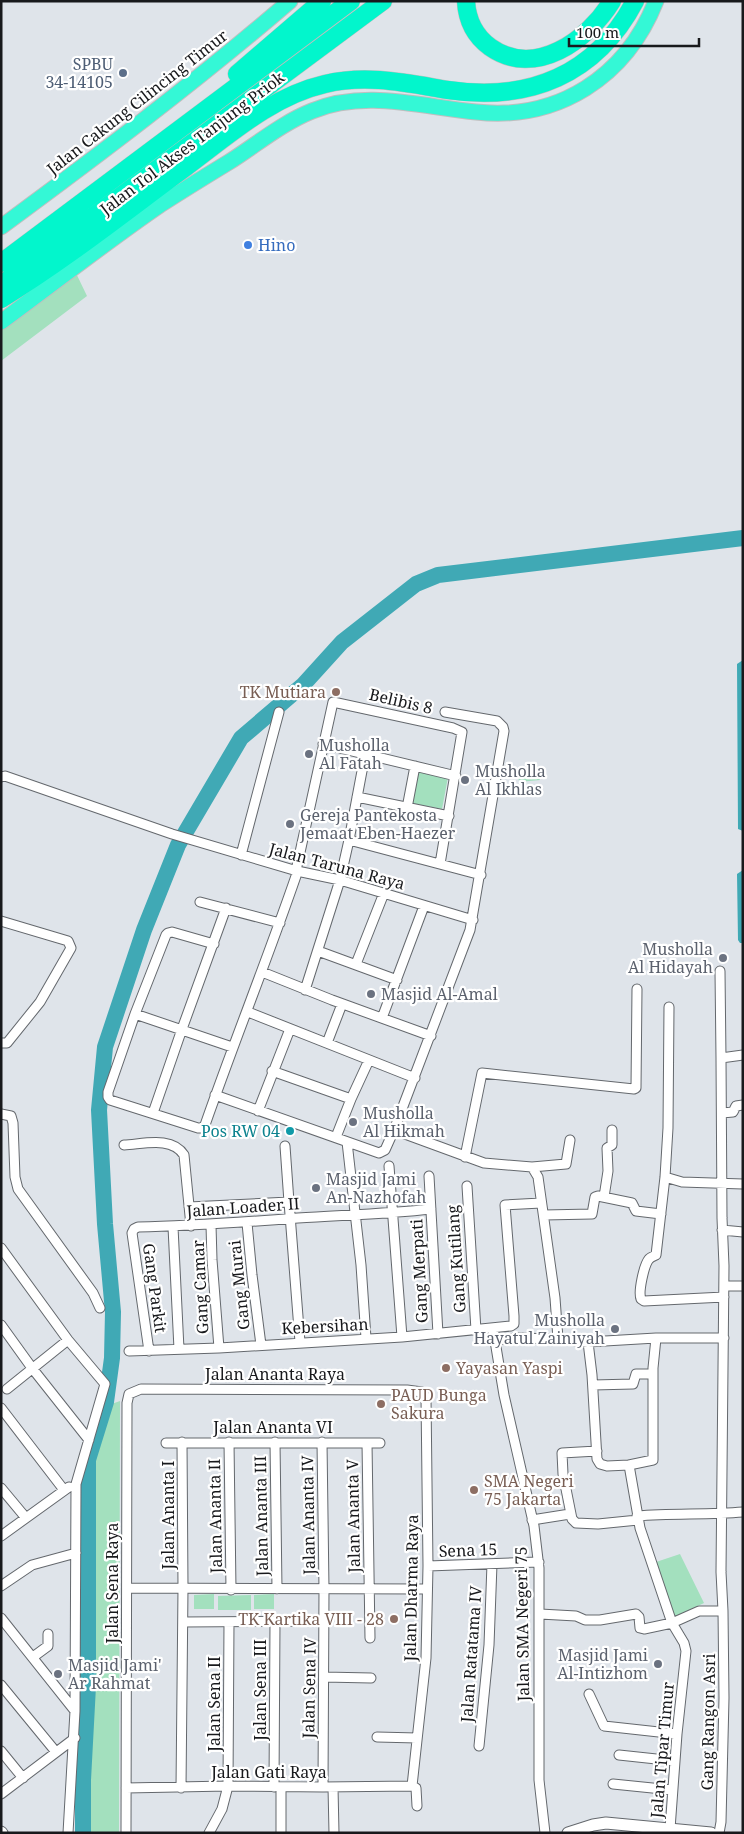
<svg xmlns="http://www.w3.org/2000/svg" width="744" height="1834" font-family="'Noto Serif',serif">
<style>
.green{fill:#a3e0be}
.water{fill:#40a9b5}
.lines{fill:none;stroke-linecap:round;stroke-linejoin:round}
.river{stroke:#40a9b5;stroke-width:16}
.minor-casing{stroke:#64686d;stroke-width:11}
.tertiary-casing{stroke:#64686d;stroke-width:13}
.trunk-casing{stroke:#bebfbf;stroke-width:17}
.motorway-casing{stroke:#bebfbf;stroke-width:19}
.minor{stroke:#fff;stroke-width:9}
.tertiary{stroke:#fff;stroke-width:11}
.trunk{stroke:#34f8d6;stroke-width:15}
.motorway{stroke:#02f6cc;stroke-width:18}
.service-dot{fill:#5c6f8a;stroke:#fff;stroke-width:2}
.shop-dot{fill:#3f7fe0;stroke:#fff;stroke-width:2}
.education-dot{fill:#8d6e63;stroke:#fff;stroke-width:2}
.worship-dot{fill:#6b7280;stroke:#fff;stroke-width:2}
.culture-dot{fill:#0f9aa8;stroke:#fff;stroke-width:2}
.labels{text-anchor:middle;stroke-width:4.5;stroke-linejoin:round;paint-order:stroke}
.service-label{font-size:16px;fill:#4e5e75;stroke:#fff;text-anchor:end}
.street-label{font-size:16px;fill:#18191c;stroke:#fff}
.shop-label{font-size:16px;fill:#366cbe;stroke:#fff;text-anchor:start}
.education-label{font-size:16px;fill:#785e54;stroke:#fff;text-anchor:start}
.worship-label{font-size:16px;fill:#5b616d;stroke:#fff;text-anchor:start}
.culture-label{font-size:16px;fill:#0d838f;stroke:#fff;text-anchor:end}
</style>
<rect width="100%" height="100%" fill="#dfe4ea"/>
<path class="green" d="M74,269L87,296L1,361V322Z
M539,768L540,780L519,782L518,770Z
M417,771L448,777L442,809L411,803Z
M120,1401L119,1833H77L80,1479L103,1407Z
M680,1554L704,1603L675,1617L653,1563Z
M214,1594V1609H194V1595Z
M274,1594V1609H254V1595Z
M251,1595V1610H218V1596Z"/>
<path class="water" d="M743,660V831L738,829L737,664Z
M743,870V943H740L738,940L737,874Z"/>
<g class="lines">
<path class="river" d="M83,1833V1780L88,1686V1460L106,1402L112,1358L113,1312L105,1224L99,1110L105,1047L144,930L178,845L241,738L303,685L342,642L416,584L438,575L743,538"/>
<g class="minor-casing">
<path id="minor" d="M323,744L456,776
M1,777L5,776L172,834L297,871L340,880L473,920
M357,797L449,816
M407,808L415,766
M349,840L481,875
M241,855L279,712
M200,902L280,923
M1,921L68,941L71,948L40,1002L7,1043H1
M214,944L172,932L168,933L166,935L135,1014L108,1092V1097L110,1100L198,1128H202L205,1125C234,1042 267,960 296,876L297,866L333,702L453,728L462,732L440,864
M318,951L397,980
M356,964L384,893
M720,971L721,1058
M262,972L332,1000L431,1036
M305,990L340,880L349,840L365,755
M669,1007L668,1128L665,1177L656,1255C654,1256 651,1257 649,1259C644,1265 638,1292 641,1299L644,1301L724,1297
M248,1012L415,1078
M135,1014L232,1047
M382,1018L424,906
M327,1043L342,1004
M272,1071L351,1099
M215,1095L379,1153L385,1150L394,1130L470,930L504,731L503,727L497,721L445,712
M258,1111L290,1029
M153,1113L182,1029L226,908
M722,1113L733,1112L736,1106L743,1105
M1,1114L11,1116L13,1123L15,1177L18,1189L93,1293L100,1308
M394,1130L484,1163L532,1167L538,1177L555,1298L558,1339L588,1342L592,1375L597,1459L600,1464L607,1466L629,1465L640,1528L672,1623L684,1643L686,1651L677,1734L670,1829
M336,1137L351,1099L369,1060
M347,1142L361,1265L366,1338
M124,1145C144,1144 172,1136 184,1155L191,1226
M465,1157L482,1073L634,1089L636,1088L637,989
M389,1166L402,1337
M532,1167L566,1164L570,1140
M429,1176L438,1334
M665,1177L682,1182L743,1184
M467,1186L476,1330
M604,1197L608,1171L607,1148L612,1145V1130
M289,1202L300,1342
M189,1207L289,1202L285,1146
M544,1215L592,1214L595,1197L598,1196L632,1203L636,1211L661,1214
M247,1223L252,1275L261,1345
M211,1225L212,1260L219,1348
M173,1227L179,1349
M722,1230L743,1232
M1,1248L68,1340L105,1384L76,1484L75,1711L68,1833
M724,1286H743
M1,1325L32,1368L89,1440
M493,1329L504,1395L534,1526L539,1568V1780L545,1833
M494,1340L518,1338L558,1339
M588,1342L656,1338H724
M129,1351L219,1348L402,1337L511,1326L514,1324V1316L505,1205L541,1203
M149,1351L132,1233L134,1229L138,1227C192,1226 245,1222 298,1218C343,1215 387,1214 431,1209
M593,1385L633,1384L636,1374H653
M7,1389L68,1340
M1,1408L64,1490
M229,1442L231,1590
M275,1442L277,1589
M322,1442L324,1589L323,1787
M166,1443H380
M367,1443L370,1638
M597,1451L562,1453L563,1474L572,1519L576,1523L598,1524L638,1520
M629,1465L653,1460V1368L656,1338
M1,1488L26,1518
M637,1516C672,1513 707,1515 743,1512
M532,1520L570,1514
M1,1536L69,1487
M428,1566L539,1562
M1,1586L32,1565L76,1553
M128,1588L427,1589
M540,1614L576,1616L585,1620H600L636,1614L639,1617L640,1628L644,1629L672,1623L699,1611H723
M1,1618L75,1711
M183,1622L324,1621
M33,1657L48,1646V1634
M324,1677L371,1678
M1,1685L56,1752
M589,1694L604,1726L677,1734
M377,1737L417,1738
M479,1746L489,1645L492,1564
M1,1751L23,1778
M619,1755L675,1761
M613,1784L672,1790
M412,1786L416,1788L417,1806
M274,1787L275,1622
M333,1787L334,1833
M126,1788L228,1786L323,1787L412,1786
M181,1788L183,1588L182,1442
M1,1794L75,1738
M126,1833L127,1403L129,1394L141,1389L407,1390L422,1392L426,1397L428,1566L426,1658L412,1786
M209,1833L222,1809L228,1786L229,1622
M281,1833V1787
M719,1833L721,1822L724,1698L723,1611L721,1572L724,1266L722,1218L721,1058L743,1055"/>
</g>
<g class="tertiary-casing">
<path id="tertiary" d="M1,1832L2,1833
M568,1833L593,1825L606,1823L711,1833"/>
</g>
<g class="trunk-casing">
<path id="trunk" d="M1,227C100,154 197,81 290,1
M1,322C54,283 106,242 160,205C183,190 206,176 229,162C256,145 282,123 312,111C365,89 422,107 476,112C558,121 626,77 656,1"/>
</g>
<g class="motorway-casing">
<path id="motorway" d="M466,1C467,20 475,36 490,47C535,79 588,40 612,1
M237,74L322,1
M1,263L351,1
M1,285L383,1
M1,299C66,259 125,212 186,167C229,135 272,96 325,84C367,74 406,83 448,90C529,102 596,75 635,1"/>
</g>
<use href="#minor" class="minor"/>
<use href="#tertiary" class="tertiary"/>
<use href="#trunk" class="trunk"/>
<use href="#motorway" class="motorway"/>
</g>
<circle class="service-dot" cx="123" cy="73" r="5"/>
<circle class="shop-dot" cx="248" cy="245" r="5"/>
<g class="education-dot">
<circle cx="336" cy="692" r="5"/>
<circle cx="446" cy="1368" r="5"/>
<circle cx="381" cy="1404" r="5"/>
<circle cx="474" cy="1490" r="5"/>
<circle cx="394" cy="1619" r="5"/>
</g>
<g class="worship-dot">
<circle cx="309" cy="754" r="5"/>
<circle cx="465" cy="780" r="5"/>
<circle cx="290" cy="824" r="5"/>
<circle cx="723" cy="958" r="5"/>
<circle cx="371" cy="994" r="5"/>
<circle cx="353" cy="1122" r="5"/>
<circle cx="316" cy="1188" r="5"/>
<circle cx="615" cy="1329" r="5"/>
<circle cx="658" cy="1664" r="5"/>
<circle cx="58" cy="1674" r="5"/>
</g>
<circle class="culture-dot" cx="290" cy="1131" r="5"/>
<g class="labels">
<g class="service-label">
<text x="113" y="70">SPBU<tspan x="113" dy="18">34-14105</tspan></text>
</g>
<g class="street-label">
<text transform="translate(137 102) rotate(-38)" y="6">Jalan Cakung Cilincing Timur</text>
<text transform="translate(192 143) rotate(-37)" y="6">Jalan Tol Akses Tanjung Priok</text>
<text transform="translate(401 701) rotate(13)" y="6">Belibis 8</text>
<text transform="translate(337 866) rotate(15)" y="6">Jalan Taruna Raya</text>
<text transform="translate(243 1207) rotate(-4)" y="6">Jalan Loader II</text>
<text transform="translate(456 1259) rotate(-94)" y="6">Gang Kutilang</text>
<text transform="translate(419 1271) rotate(-93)" y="6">Gang Merpati</text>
<text transform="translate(239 1285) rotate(-96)" y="6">Gang Murai</text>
<text transform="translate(200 1287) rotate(-93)" y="6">Gang Camar</text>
<text transform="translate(155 1288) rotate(82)" y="6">Gang Parkit</text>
<text transform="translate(325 1326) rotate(-3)" y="6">Kebersihan</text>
<text x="275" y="1380">Jalan Ananta Raya</text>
<text x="273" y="1433">Jalan Ananta VI</text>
<text transform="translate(168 1515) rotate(-90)" y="6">Jalan Ananta I</text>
<text transform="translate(308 1515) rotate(-91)" y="6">Jalan Ananta IV</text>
<text transform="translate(215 1516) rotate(-91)" y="6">Jalan Ananta II</text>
<text transform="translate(261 1516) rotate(-91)" y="6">Jalan Ananta III</text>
<text transform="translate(353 1516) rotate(-91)" y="6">Jalan Ananta V</text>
<text transform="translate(468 1550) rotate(-2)" y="6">Sena 15</text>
<text transform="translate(112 1583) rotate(-90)" y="6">Jalan Sena Raya</text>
<text transform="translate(411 1588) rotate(-89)" y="6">Jalan Dharma Raya</text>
<text transform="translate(522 1624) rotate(-91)" y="6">Jalan SMA Negeri 75</text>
<text transform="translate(471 1654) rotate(-86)" y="6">Jalan Ratatama IV</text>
<text transform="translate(309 1688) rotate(-89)" y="6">Jalan Sena IV</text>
<text transform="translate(260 1690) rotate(-90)" y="6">Jalan Sena III</text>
<text transform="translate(214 1704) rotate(-90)" y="6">Jalan Sena II</text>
<text transform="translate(708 1722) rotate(-89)" y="6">Gang Rangon Asri</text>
<text transform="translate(662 1750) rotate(-85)" y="6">Jalan Tipar Timur</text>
<text x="269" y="1778">Jalan Gati Raya</text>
</g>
<g class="shop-label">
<text x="258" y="251">Hino</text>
</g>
<g class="education-label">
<text x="326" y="698" text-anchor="end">TK Mutiara</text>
<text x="456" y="1374">Yayasan Yaspi</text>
<text x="391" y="1401">PAUD Bunga<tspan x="391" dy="18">Sakura</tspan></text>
<text x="484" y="1487">SMA Negeri<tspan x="484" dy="18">75 Jakarta</tspan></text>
<text x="384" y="1625" text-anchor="end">TK Kartika VIII - 28</text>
</g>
<g class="worship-label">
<text x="319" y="751">Musholla<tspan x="319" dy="18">Al Fatah</tspan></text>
<text x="475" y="777">Musholla<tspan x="475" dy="18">Al Ikhlas</tspan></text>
<text x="300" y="821">Gereja Pantekosta<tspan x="300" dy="18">Jemaat Eben-Haezer</tspan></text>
<text x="713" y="955" text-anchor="end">Musholla<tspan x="713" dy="18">Al Hidayah</tspan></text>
<text x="381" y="1000">Masjid Al-Amal</text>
<text x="363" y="1119">Musholla<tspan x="363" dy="18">Al Hikmah</tspan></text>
<text x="326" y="1185">Masjid Jami<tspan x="326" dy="18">An-Nazhofah</tspan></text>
<text x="605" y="1326" text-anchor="end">Musholla<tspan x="605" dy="18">Hayatul Zainiyah</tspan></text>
<text x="648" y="1661" text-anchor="end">Masjid Jami<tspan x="648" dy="18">Al-Intizhom</tspan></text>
<text x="68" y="1671">Masjid Jami'<tspan x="68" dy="18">Ar Rahmat</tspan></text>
</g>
<g class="culture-label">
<text x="280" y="1137">Pos RW 04</text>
</g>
</g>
<rect width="744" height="1834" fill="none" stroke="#18191c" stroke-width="5"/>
<path d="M569 38v8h130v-8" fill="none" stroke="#18191c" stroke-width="2.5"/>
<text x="576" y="38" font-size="15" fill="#18191c" stroke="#ffffff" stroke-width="4" paint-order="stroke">100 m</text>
</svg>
